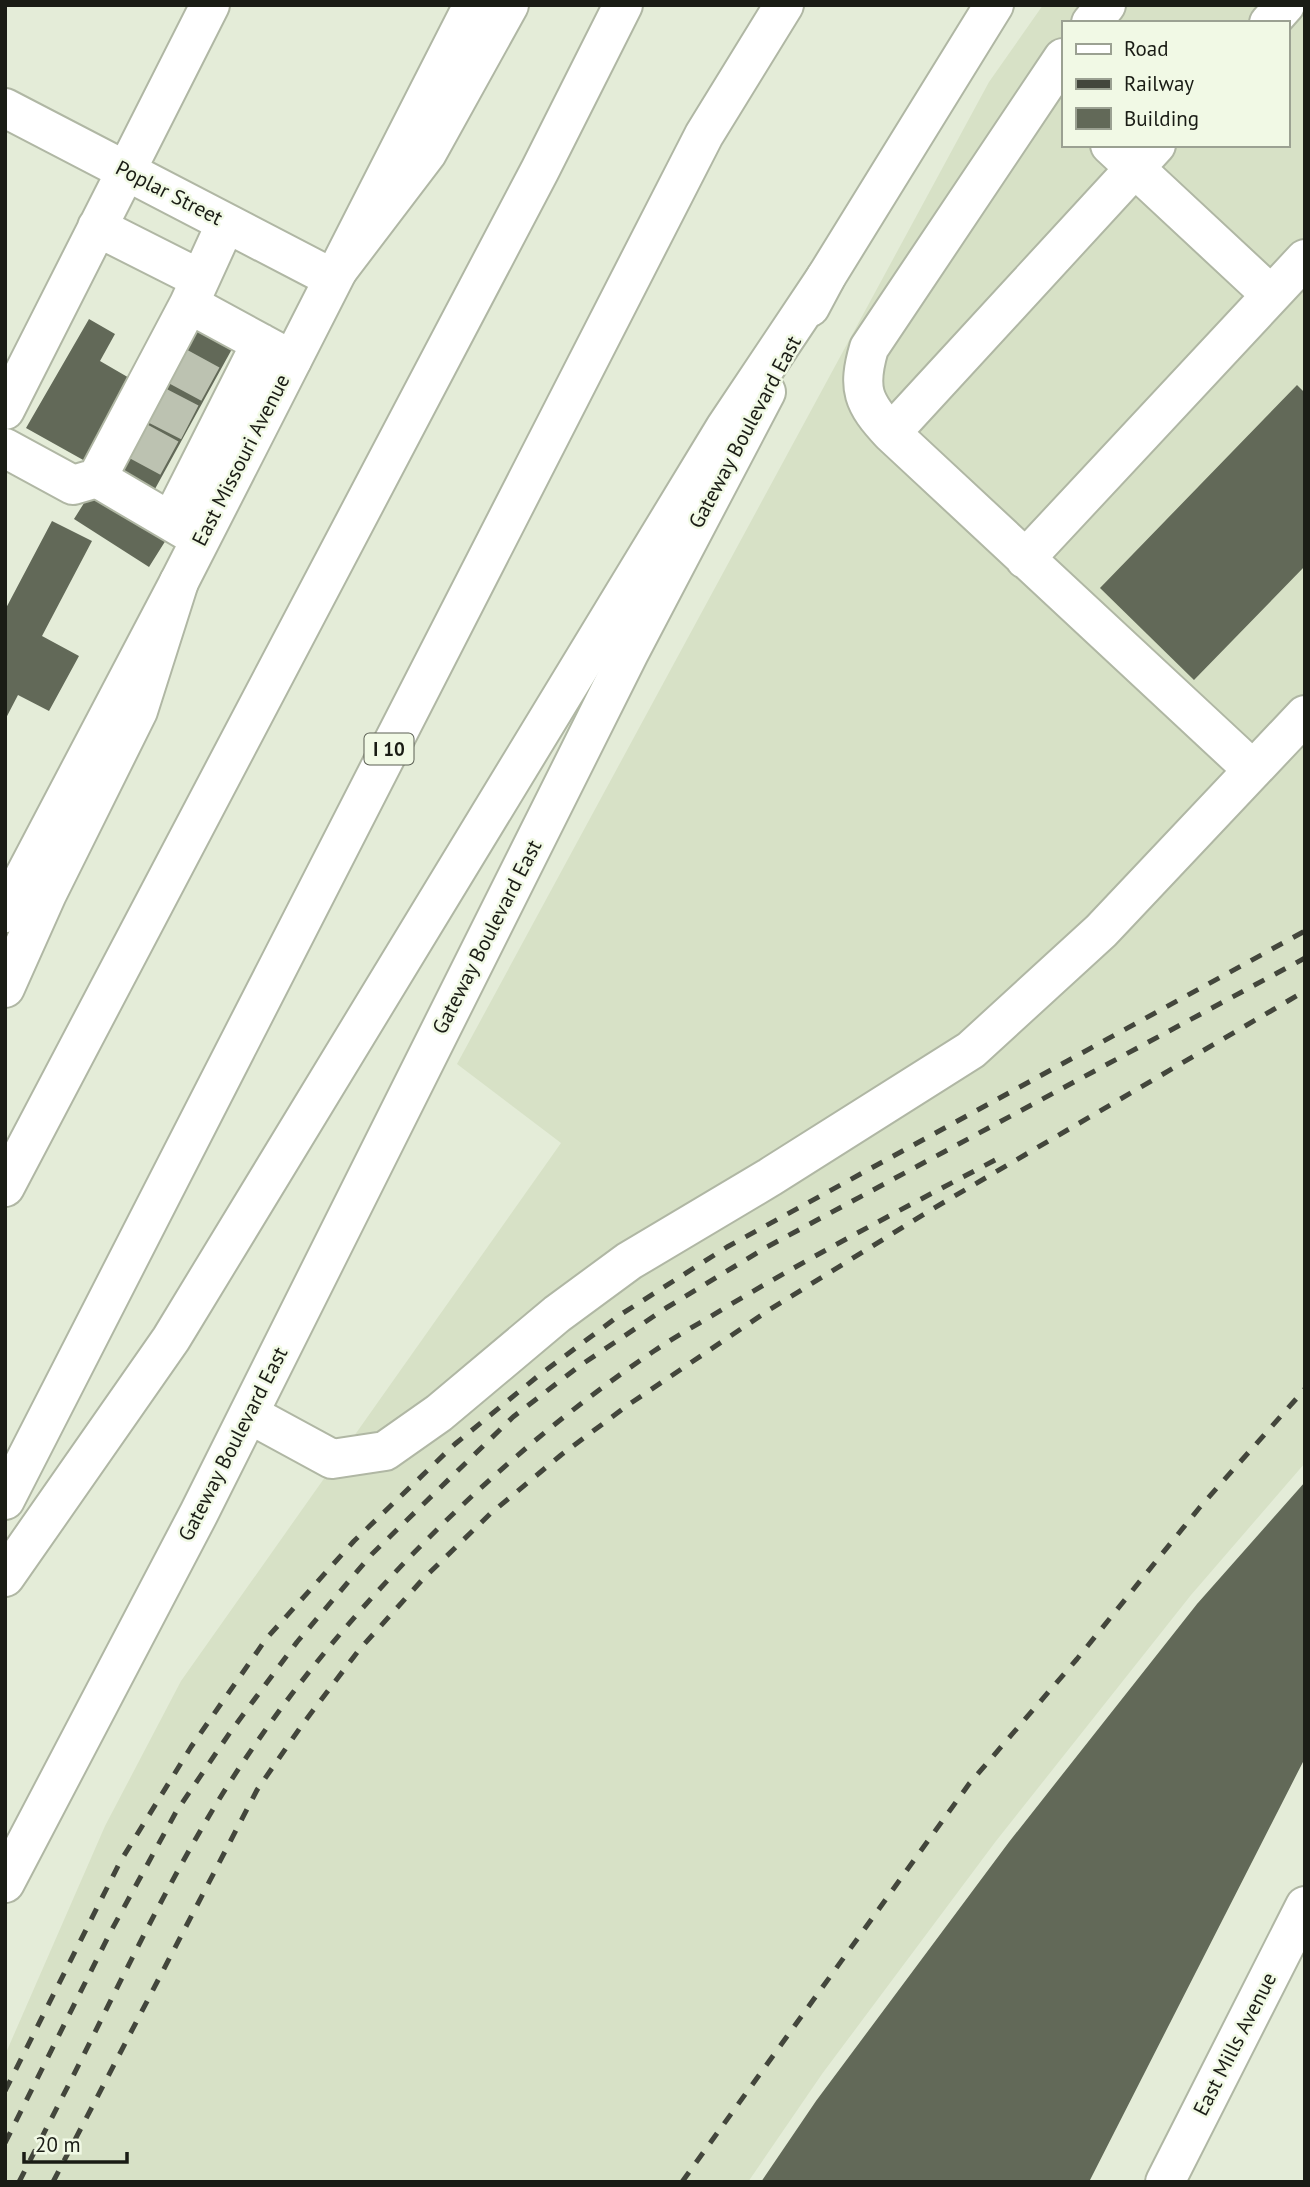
<svg xmlns="http://www.w3.org/2000/svg" width="1310" height="2187" font-family="'PT Sans',sans-serif">
<style>
.built{fill:#d7e1c6;fill-rule:evenodd}
.building{fill:#626958}
.lines{fill:none;stroke-linecap:round;stroke-linejoin:round}
.minor-tunnel{stroke:#bcc2b1;stroke-width:38;stroke-dasharray:38 19;stroke-linecap:butt}
.minor-casing{stroke:#b0b7a4;stroke-width:42}
.major-casing{stroke:#b0b7a4;stroke-width:42}
.highway-casing{stroke:#b0b7a4;stroke-width:42}
.minor{stroke:#fff;stroke-width:38}
.major{stroke:#fff;stroke-width:38}
.highway{stroke:#fff;stroke-width:38}
.rail{stroke:#43463c;stroke-width:5;stroke-dasharray:12 12;stroke-linecap:butt}
.labels{text-anchor:middle;stroke-width:5;stroke-linejoin:round;paint-order:stroke}
.shield{fill:#f1f9e5;stroke:#5a5e53;stroke-width:2}
.shield-label{font-size:19px;font-weight:bold;fill:#1a1c15}
.street-label{font-size:21px;fill:#1a1c15;stroke:#f1f9e5}
</style>
<rect width="100%" height="100%" fill="#e4ecd8"/>
<path class="built" d="M1043,5H1305V1463L1191,1595L996,1841L822,2074L748,2182H5V2055L105,1826L181,1681L561,1143L457,1064L989,82ZM1063,23H1287V145H1063Z"/>
<path class="building" d="M89,319L115,334L100,361L131,379L85,461L26,428Z
M197,330L232,349L150,498L115,479Z
M1297,385L1305,393V566L1194,680L1100,588Z
M96,484L171,532L149,567L74,519Z
M52,521L92,541L42,636L79,656L49,711L18,695L5,720V610Z
M1305,1482V1758L1089,2182H761L816,2101L1009,1842L1197,1604Z"/>
<g class="lines">
<path class="minor-tunnel" d="M177,366L212,385
M156,405L191,423
M136,440L171,459"/>
<g class="minor-casing">
<path id="minor" d="M1091,23L1106,5
M1269,23L1285,5
M5,108L332,278
M1110,145L1271,295
M1156,145L891,433L1253,770
M226,223L189,304L292,360
M97,227L200,279
M5,410L210,5
M891,433C863,403 857,389 869,348L1063,58
M5,448L73,485L97,478L189,304
M97,478L192,534
M171,521L261,343
M1025,559L1305,259
M249,1414L332,1459L385,1451L439,1413L557,1314L629,1261L770,1177L971,1050L1101,931L1305,715
M1165,2182L1305,1906"/>
</g>
<g class="major-casing">
<path id="major" d="M810,307L826,277L994,5
M5,913L179,582L473,5
M5,1883L199,1513L629,653L766,392"/>
</g>
<g class="highway-casing">
<path id="highway" d="M332,278L427,153L509,5
M5,988L47,894L138,711L179,582
M5,1187L540,170L623,5
M5,1500L704,135L784,5
M5,1577L171,1339L725,428L826,277"/>
</g>
<use href="#minor" class="minor"/>
<use href="#major" class="major"/>
<use href="#highway" class="highway"/>
<path class="rail" d="M5,2091L120,1862L191,1747L266,1639L354,1541L455,1444L538,1376L620,1315L727,1247L1305,931
M5,2143L111,1931L176,1812L231,1731L297,1642L372,1554L513,1417L578,1367L666,1308L765,1248L1305,958
M19,2182C48,2125 77,2069 105,2012C142,1938 179,1864 223,1793C330,1623 488,1463 654,1351C676,1336 700,1323 723,1309C813,1255 906,1207 999,1158
M53,2182L257,1790L302,1725L359,1650L423,1579L490,1514L561,1455L628,1405L769,1310L929,1211L1305,991
M682,2182L969,1784L1077,1659L1200,1507L1305,1389"/>
</g>
<g class="labels">
<rect class="shield" x="364.5" y="733.5" width="49" height="31" rx="5"/>
<g class="shield-label">
<text x="389" y="756">I 10</text>
</g>
<g class="street-label">
<text transform="translate(169 193) rotate(27)" y="7">Poplar Street</text>
<text transform="translate(745 432) rotate(-62)" y="7">Gateway Boulevard East</text>
<text transform="translate(241 460) rotate(-63)" y="7">East Missouri Avenue</text>
<text transform="translate(487 937) rotate(-63)" y="7">Gateway Boulevard East</text>
<text transform="translate(233 1444) rotate(-63)" y="7">Gateway Boulevard East</text>
<text transform="translate(1235 2044) rotate(-63)" y="7">East Mills Avenue</text>
</g>
</g>
<rect width="1310" height="2187" fill="none" stroke="#1a1c15" stroke-width="14"/>
<rect x="1062" y="21" width="228" height="126" fill="#f1f9e5" stroke="#9ba192" stroke-width="2"/>
<rect x="1076" y="44" width="35" height="10" fill="#ffffff" stroke="#9ba192" stroke-width="2"/>
<text x="1124" y="56" font-size="21" fill="#1a1c15">Road</text>
<rect x="1076" y="79" width="35" height="10" fill="#43463c" stroke="#9ba192" stroke-width="2"/>
<text x="1124" y="91" font-size="21" fill="#1a1c15">Railway</text>
<rect x="1076" y="108" width="35" height="21" fill="#626958" stroke="#9ba192" stroke-width="2"/>
<text x="1124" y="126" font-size="21" fill="#1a1c15">Building</text>
<path d="M24 2152v10h103v-10" fill="none" stroke="#1a1c15" stroke-width="3.5"/>
<text x="35" y="2152" font-size="21" fill="#1a1c15" stroke="#f1f9e5" stroke-width="5" paint-order="stroke">20 m</text>
</svg>
